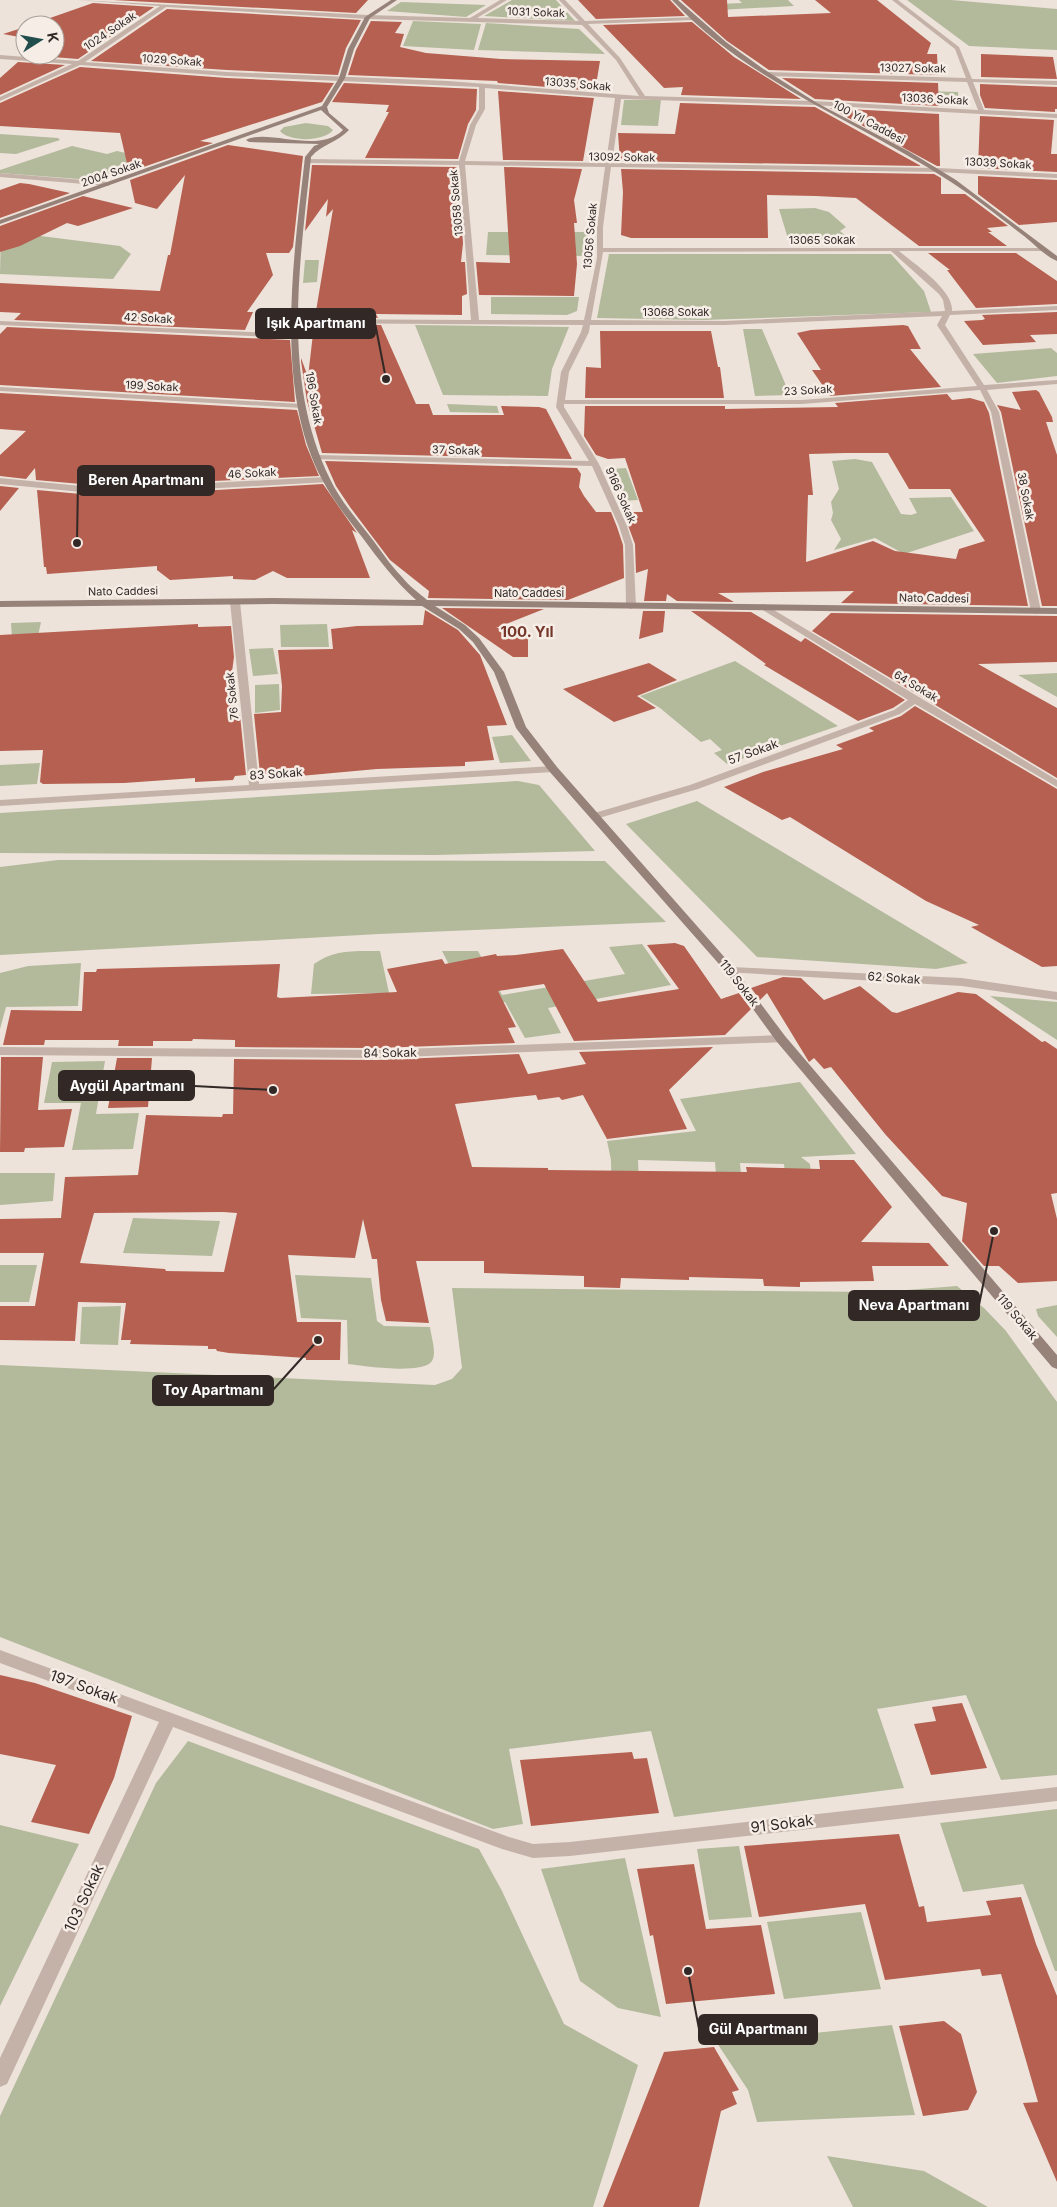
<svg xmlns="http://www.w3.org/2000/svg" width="1057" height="2207" font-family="Inter,sans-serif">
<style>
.green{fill:#b3ba9c}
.building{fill:#b56050;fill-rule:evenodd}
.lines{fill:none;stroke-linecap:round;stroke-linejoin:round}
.street{fill:#c4b2a8;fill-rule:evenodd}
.secondary{fill:#97827a;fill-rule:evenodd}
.labels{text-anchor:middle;stroke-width:5;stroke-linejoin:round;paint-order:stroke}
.far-street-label{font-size:11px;fill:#322927;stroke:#f6ede6}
.street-label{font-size:12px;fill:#322927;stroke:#f6ede6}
.far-district-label{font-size:15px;font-weight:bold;fill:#76372b;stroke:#f6ede6}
.near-street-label{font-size:15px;fill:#322927;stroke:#f6ede6}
.leader{fill:none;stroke:#322927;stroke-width:2}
.callout-dot{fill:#322927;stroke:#f6ede6;stroke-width:2}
.callout{fill:#322927;stroke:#322927;stroke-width:2}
.callout-label{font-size:14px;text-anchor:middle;font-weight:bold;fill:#fff}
</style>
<rect width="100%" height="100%" fill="#ede3da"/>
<path class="green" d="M512,0H556L575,21L484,16Z
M739,0H788L794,6L700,11L694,5L742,3Z
M907,0H951L1057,9V50L969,46Z
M401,2L486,5L466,17L387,11Z
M413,21L481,24L474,50L403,46Z
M486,23L579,29L605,54L478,50Z
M927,91L958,92L959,105L927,104Z
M624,100H661L658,126L621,125Z
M306,123L328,126L333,130C324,142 289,142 280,131L284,127Z
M0,134L58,138L60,140L16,154L0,153Z
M72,146L107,154L117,151L156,160L101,179L92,180L0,173V170Z
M815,208L829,212L846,227L840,231L854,243L797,244L789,242L779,209Z
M1,231L120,246L131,254L113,279L0,274Z
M488,232H590L591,256L486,255Z
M609,254H891L924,291L931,312L704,320L597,318Z
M305,260H319L317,282L303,283Z
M491,297H579L577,311L567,315L491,314Z
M415,325L569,327L552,369L548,396L443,395Z
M743,329H762L790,395L755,396Z
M1051,348L1057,353V376L997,383L973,354Z
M447,404L497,406L499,413L450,412Z
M855,459L872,462L901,514L911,515L917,513L909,498L951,497L974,531L904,554L875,538L834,550L841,539L831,520L833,513L831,502L839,489L832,461Z
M626,468L638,500L622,501L611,469Z
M41,622L35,650L13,652L11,623Z
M327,624L329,647H281L280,625Z
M273,648L278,674L253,676L249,649Z
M735,661L838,726L727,764L714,753L722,750L710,739L701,742L660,708L640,696Z
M1057,673V697L1018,675Z
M279,684L280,710L255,713V685Z
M512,735L531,761L500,763L492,737Z
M40,763L37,784L0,786V765Z
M518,781L539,785L595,851L435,855L0,853V813Z
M697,801L968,963L936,969L757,957L626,824Z
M58,860L605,861L666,922L379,934L0,955V867Z
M642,944L671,985L548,1008L561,1033L525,1038L505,1002L471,1008L442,951H478L502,995L625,974L609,947Z
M380,951L389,993L311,994L314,964C334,949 356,951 380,951Z
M81,963L78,1006L6,1007L0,1029V973L28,966Z
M990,996L1057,1002V1040Z
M105,1061L96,1114L139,1113L133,1149L72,1150L81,1103H44L52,1062Z
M800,1082L856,1154L801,1157L810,1164L814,1211L789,1210L784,1164L740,1163L744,1211H719L715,1162L638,1160L640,1211L612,1210L611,1160L607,1141L696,1131L680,1099Z
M0,1173H55L53,1201L0,1205Z
M133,1218L220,1221L212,1256L123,1253Z
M0,1265H37L29,1302H0Z
M295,1275L371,1278L377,1321L384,1326L430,1327C431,1336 437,1353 432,1361C423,1375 364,1366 348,1364L347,1320L301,1318Z
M957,1286L984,1308L1006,1331L1057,1402V1775L1001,1780L966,1695L877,1709L904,1788L674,1817L651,1731L509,1749L523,1824L493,1829L0,1637V1365L435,1385L452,1379L462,1368L452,1288L881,1292Z
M1057,1305V1337L1038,1316L1036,1309Z
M121,1306L118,1345L80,1344L82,1307Z
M188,1741L479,1849L502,1891L564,2024L638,2065L593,2207H0V2116L156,1783Z
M1057,1809V1971H1055L1023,1884L963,1892L940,1823Z
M0,1825L79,1844L0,2006Z
M739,1846L752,1917L709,1920L697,1849Z
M625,1858L661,2017L618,2008L580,1981L541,1869Z
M861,1912L881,1989L784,1999L767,1922Z
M892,2025L915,2115L757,2122L748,2090L717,2043Z
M827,2156L924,2171L988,2207H853Z"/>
<path class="building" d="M113,0H368L356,13Z
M578,0H670L685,16L596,19Z
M681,0H727L728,17L831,13L815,0H877L931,43L927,54H937L938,75L769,70L727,41Z
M93,3L154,7L78,59L27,55H55V25H30Z
M167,9L361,20L346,48L338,75L227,70L91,61Z
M371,21L402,22L395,33L404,34L400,47L426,53L501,59L600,61L596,85L591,86L595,91L498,83L497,81L348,75L356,50Z
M692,22L734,57L801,99L681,95L683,87L664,88L603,25Z
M25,27V38L3,34Z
M981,54L1053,57L1057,79L981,77Z
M18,62L65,65L0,95V78Z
M80,67L227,78L334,83L322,102L200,141L213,143L129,172L120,133L0,126V103Z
M782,78L938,83L939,106L815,99Z
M344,83L477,89L476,110L468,124L458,159L365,158L389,112H386L389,105L332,102Z
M980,84L1057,87V109H1055V112L985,108L980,95Z
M498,91L594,98L583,161L503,160Z
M680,103L815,107L921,166L620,161L618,133L675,134Z
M830,108L939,114L940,166H937Z
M980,116L1054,120L1051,154H1057V172L978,168Z
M228,145L303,156L293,247L289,253H266L273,275L247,312H253L245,330L14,320L21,313L0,312V283L160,291L168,255H170L185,175L157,209L135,203L130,180Z
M312,165L457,167L463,243L461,262H465L467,294L462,296V315L376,314L378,318L315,317L333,209L326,217L328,199L305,231Z
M504,167L582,169L574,200L577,223H574L577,264L574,296L479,295L476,262L510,263Z
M621,169L934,174L941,178V194H965L1008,226L987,228L992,232H988L1007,246H919L856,198L816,196L767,195L768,238H631L621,235L623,192Z
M978,176L1057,180V222L1019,225L978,194Z
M20,183L29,184L70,193L0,218V190Z
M83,196L133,208L78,226L67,223L20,246L0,252V226Z
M928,253H1016L1057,281V304L976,308L947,270H950Z
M1057,312V334L1030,335L1036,342L983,345L964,321L982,320L985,319L982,315Z
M314,325H381L416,404H429L433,415H504L501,406L539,407L546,409L572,459L322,453L307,401L301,361V358L308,377Z
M903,325L908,326L921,349H910L941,387L830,396L812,370H821L797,333L811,330Z
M7,327L290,340L295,402L0,385V334Z
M600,331H711L718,367H720L724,398H585L586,367L601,368Z
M1036,390L1039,392L1052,417L1053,422H1046L1057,455V606H1042L1001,412L997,405L1021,410L1012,392Z
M0,393L297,410L306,445L319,476L129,485L81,484L36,480L35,468L26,479L0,476V455L26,431L0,429Z
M947,394L952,400L970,398L984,402L989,413L1028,606L841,603L854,591L718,593L734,602L677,601L667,594L666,601H644L648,569L636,573L635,544L623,512H643L625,458L608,459L596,455L584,436L585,406H725V409L838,407L835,403ZM845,453H888L909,489H950L985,541L959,549L956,559L895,551L873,541L806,562L808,495H813L809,454Z
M325,461L577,468L581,474L579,487L584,496L596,512H611L617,527L623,545L624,578L568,600L428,598L429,591L390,560L350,507L336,486Z
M323,484L357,533L352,530L370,578H287L273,571L255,580L233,579V576L170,580L157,570V566L47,574L46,567H44L37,490L81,494L129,495Z
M0,486L19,488L0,511Z
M442,608L544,609L496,628H528V657H513Z
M425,610L458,630L480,655L507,725L487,726L494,760L465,762V766L377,769L289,777L288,772L260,774L254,714L281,712L282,686L278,650L333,649L331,629L357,626L423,625Z
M643,611H665L663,632L639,639Z
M691,611L751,612L801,642L805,638L905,700L893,708L858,721L764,665L766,664Z
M831,613L1057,616V662L978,664L1057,708V778L812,631Z
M198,624V627L231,626L234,657L230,686L236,715H240L246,775L235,776L233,780L195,782V778L124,783L43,784L40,782L43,750L0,751V635Z
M649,663L677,680L637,696L656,708L614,722L563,689Z
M915,706L1057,789V966L1042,967L971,927L979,925L926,901L790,817L782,820L724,787L763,772L843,749L836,745L874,731L869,728L901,716Z
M675,943L684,946L721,999L739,993L751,1009L725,1035L574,1041L544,984L498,991L516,1027L508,1028L515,1043L377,1048L235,1047V1040L193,1039L192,1041H153V1046H118L119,1040H45L44,1045H3L11,1010L82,1011L84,972H96L97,969L280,964L277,997L280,998L397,992L387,969L442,959L445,964L496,954L497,956L516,955L563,949L598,1002L679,989L647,945Z
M783,977L801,978L824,1000L860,986L892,1012L897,1013L958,992L976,994L1042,1042L1045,1041L1057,1049V1193L1051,1194L1057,1219V1281L1018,1283L999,1266H984L962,1241L967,1203L942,1196L885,1134L831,1067L824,1069L814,1058L809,1062L767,993L760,1000L751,988Z
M713,1047L669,1090L687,1129L607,1139L583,1095L562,1100L559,1097L538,1100L536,1095L455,1104L472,1167L548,1168V1170L747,1172L746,1167L820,1169L819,1160H854L892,1207L861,1242L929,1243L949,1266H872L874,1281L800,1282V1287L764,1286L763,1279L689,1277V1280L621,1278L620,1288L584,1287V1276L484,1273V1261H416L429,1323L386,1321L381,1300L377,1259H372L363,1219L355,1258L288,1255L297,1322H341L340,1360H306V1358L229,1353L217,1351L216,1349H208V1346L130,1344L131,1340H121L126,1303L78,1302L75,1341L0,1340V1306H35L44,1253H0V1219L61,1218L65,1177L138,1175L146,1115L222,1117L223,1114H233L234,1059L377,1060L519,1054L528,1074L586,1064L579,1052ZM223,1212L237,1213L224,1272L166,1271L165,1269L80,1263L94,1213Z
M1,1057H43L38,1110L72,1109L64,1147L25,1148L24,1152H0Z
M117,1058H152L148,1107L108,1108Z
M0,1675L35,1683L132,1716L114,1778L89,1834L31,1822L56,1765L0,1754Z
M962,1703L987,1768L931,1775L914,1724L936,1721L932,1707Z
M632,1752L634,1759L647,1758L659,1813L531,1826L520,1760Z
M899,1834L919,1907L924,1906L927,1922L991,1915L986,1901L1021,1897L1036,1944L1057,1996V2182L1023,2103L1038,2102L1001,1974L982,1976L980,1969L885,1980L865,1904L759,1917L744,1846Z
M694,1864L706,1929L761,1925L775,1994L666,2004L653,1935L650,1936L637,1869Z
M944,2021L961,2034L977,2092L968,2110L923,2116L899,2026Z
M714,2047L739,2090L732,2092L737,2104L721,2111L699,2207H603L664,2052Z"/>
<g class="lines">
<path class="street" d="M76,0L368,15L470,18L500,0H507L477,18L579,21L559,0H565L585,21L696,17L694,20L588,24L620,58L645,96L813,101L978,110L967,82L768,76L765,74L768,72L966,78L955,49L892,0H898L959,47L972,79L1057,81V85L973,82L984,110L1057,114V118L813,105L621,99L612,163L937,168L1057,174V178L937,172L611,167L603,227V248H1046L1047,249L1044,251H899C913,263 954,290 952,311L1057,306V310L950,315L945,325L984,385L1057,380V384L987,390L999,412L1041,611L1036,614L1031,611L991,412L980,390L802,404H564V407L599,464L627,526L633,545L636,606L631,609L626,606L625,545L619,526L592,466L313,459L312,457L316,455L589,461L556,407L561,372L581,332L583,325L295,323L291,321L295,319L471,320L459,165L307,163L304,161L307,159L459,161L470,125L479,109V87L227,76L80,65L0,101V97L72,64L0,59V55L78,61L160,6ZM166,7L368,19L582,25L616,60L639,96L448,81L227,72L85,62ZM485,88L615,98L606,163L465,161L476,125L485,109ZM465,165L605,167L597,227V258L584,320H479ZM891,251L939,294L943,300L945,311L724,321L591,320L603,252ZM942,316L937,325L977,386L802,400H565L569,372L589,332L590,325H724Z
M0,173L108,182L111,184L108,186L0,177Z
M0,321L294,334L298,336L294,338L0,325Z
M0,387L302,404L306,406L302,408L0,391Z
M326,477L329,478V482L129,493L81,492L0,484V478L81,486L129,487Z
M235,599L240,602L259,784L553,766L558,769L553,772L0,806V800L249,785L230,602Z
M764,604L1057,780V787L915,704L900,714L698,789L599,818H591V814L690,785L894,710L908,700L761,609V605Z
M730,967L962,978L1057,992V1000L962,986L726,972L724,970Z
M781,1035L787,1039L785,1042L377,1058L0,1055V1047L377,1050Z
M0,1650L509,1837L533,1844L570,1842L1057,1787V1801L570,1856L533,1858L502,1849L173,1727L7,2084L0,2087V2058L159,1722L0,1663Z"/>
<path class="secondary" d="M391,0H397L370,18L354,49L345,78L327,107L329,113L349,130C338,142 322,144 311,157C300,263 281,379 330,479C340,500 355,517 369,535C380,549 390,565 402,577C409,586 419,593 427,600L1057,608V614L435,606L465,625L479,638L504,672L526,727L557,767L734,968L785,1036L1057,1355V1369L1052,1367L777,1042L726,972L549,771L516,728L494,672L473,642L459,629L422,606L273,604L0,607V601L273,598L416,600C395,581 379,560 362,537C348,519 334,502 323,481C273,390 294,256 305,157L314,146L319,144L249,142L246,140C268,128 318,155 343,130L321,110L0,224V220L322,106L339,78L348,49L365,17Z
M672,0H678L726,42L762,68L817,103L910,152L956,180L1057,256V261C1045,256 1034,244 1024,236C1000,218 976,198 951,182C858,121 750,84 672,0Z"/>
</g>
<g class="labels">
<g class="far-street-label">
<text transform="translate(536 12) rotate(2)" y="4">1031 Sokak</text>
<text transform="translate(110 31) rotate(-34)" y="4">1024 Sokak</text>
<text transform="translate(172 60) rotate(4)" y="4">1029 Sokak</text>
<text transform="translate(913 68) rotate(1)" y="4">13027 Sokak</text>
<text transform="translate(578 84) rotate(5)" y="4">13035 Sokak</text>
<text transform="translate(935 99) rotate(3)" y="4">13036 Sokak</text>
<text transform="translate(869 122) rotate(28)" y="4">100 Yıl Caddesi</text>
<text transform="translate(622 157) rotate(1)" y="4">13092 Sokak</text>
<text transform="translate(998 163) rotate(3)" y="4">13039 Sokak</text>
<text transform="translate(111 173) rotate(-19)" y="4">2004 Sokak</text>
<text transform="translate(456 203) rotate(-95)" y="4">13058 Sokak</text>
<text transform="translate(590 236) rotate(-85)" y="4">13056 Sokak</text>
<text x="822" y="244">13065 Sokak</text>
<text x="676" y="316">13068 Sokak</text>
<text transform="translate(148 318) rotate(3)" y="4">42 Sokak</text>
<text transform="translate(152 386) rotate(3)" y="4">199 Sokak</text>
<text transform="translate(808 390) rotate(-3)" y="4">23 Sokak</text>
<text transform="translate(314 398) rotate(80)" y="4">196 Sokak</text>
<text transform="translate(456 450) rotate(2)" y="4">37 Sokak</text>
<text transform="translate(252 473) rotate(-3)" y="4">46 Sokak</text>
<text transform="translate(621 495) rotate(66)" y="4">9166 Sokak</text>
<text transform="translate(1026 496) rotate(79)" y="4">38 Sokak</text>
<text transform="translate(123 591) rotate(-1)" y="4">Nato Caddesi</text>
<text x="529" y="597">Nato Caddesi</text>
<text transform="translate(934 598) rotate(1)" y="4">Nato Caddesi</text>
<text transform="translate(916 686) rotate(31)" y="4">64 Sokak</text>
<text transform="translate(232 696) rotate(-96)" y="4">76 Sokak</text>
</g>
<g class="street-label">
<text transform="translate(753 752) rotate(-20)" y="4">57 Sokak</text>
<text transform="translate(276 774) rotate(-4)" y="4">83 Sokak</text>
<text transform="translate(894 978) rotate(4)" y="4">62 Sokak</text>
<text transform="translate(739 983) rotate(52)" y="4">119 Sokak</text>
<text transform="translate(390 1053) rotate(-1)" y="4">84 Sokak</text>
<text transform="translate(1017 1317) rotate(50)" y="4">119 Sokak</text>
</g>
<g class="far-district-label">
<text x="527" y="637">100. Yıl</text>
</g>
<g class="near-street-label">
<text transform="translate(84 1687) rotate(20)" y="5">197 Sokak</text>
<text transform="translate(782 1824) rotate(-7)" y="5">91 Sokak</text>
<text transform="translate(84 1898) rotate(-65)" y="5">103 Sokak</text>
</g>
</g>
<path class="leader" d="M386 379L375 323M77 543L78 481M273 1090L194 1086M994 1231L979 1305M318 1340L273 1390M688 1971L699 2029"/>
<g class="callout-dot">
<circle cx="386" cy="379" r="5"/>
<circle cx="77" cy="543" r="5"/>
<circle cx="273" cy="1090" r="5"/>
<circle cx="994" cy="1231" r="5"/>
<circle cx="318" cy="1340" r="5"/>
<circle cx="688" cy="1971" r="5"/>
</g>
<g class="callout">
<rect x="256" y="309" width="119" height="29" rx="5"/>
<rect x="78" y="466" width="136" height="29" rx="5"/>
<rect x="59" y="1071" width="135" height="29" rx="5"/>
<rect x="849" y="1291" width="130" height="29" rx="5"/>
<rect x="153" y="1376" width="120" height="29" rx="5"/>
<rect x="699" y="2015" width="118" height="29" rx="5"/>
</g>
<g class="callout-label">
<text x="316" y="328">Işık Apartmanı</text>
<text x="146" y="485">Beren Apartmanı</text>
<text x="127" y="1091">Aygül Apartmanı</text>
<text x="914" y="1310">Neva Apartmanı</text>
<text x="213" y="1395">Toy Apartmanı</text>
<text x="758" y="2034">Gül Apartmanı</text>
</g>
<g transform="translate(40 40) rotate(79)"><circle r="24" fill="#f6ede6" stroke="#a89f9a"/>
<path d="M0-4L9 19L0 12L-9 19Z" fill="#224d4d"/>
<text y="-8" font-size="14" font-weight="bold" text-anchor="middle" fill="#322927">K</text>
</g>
</svg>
